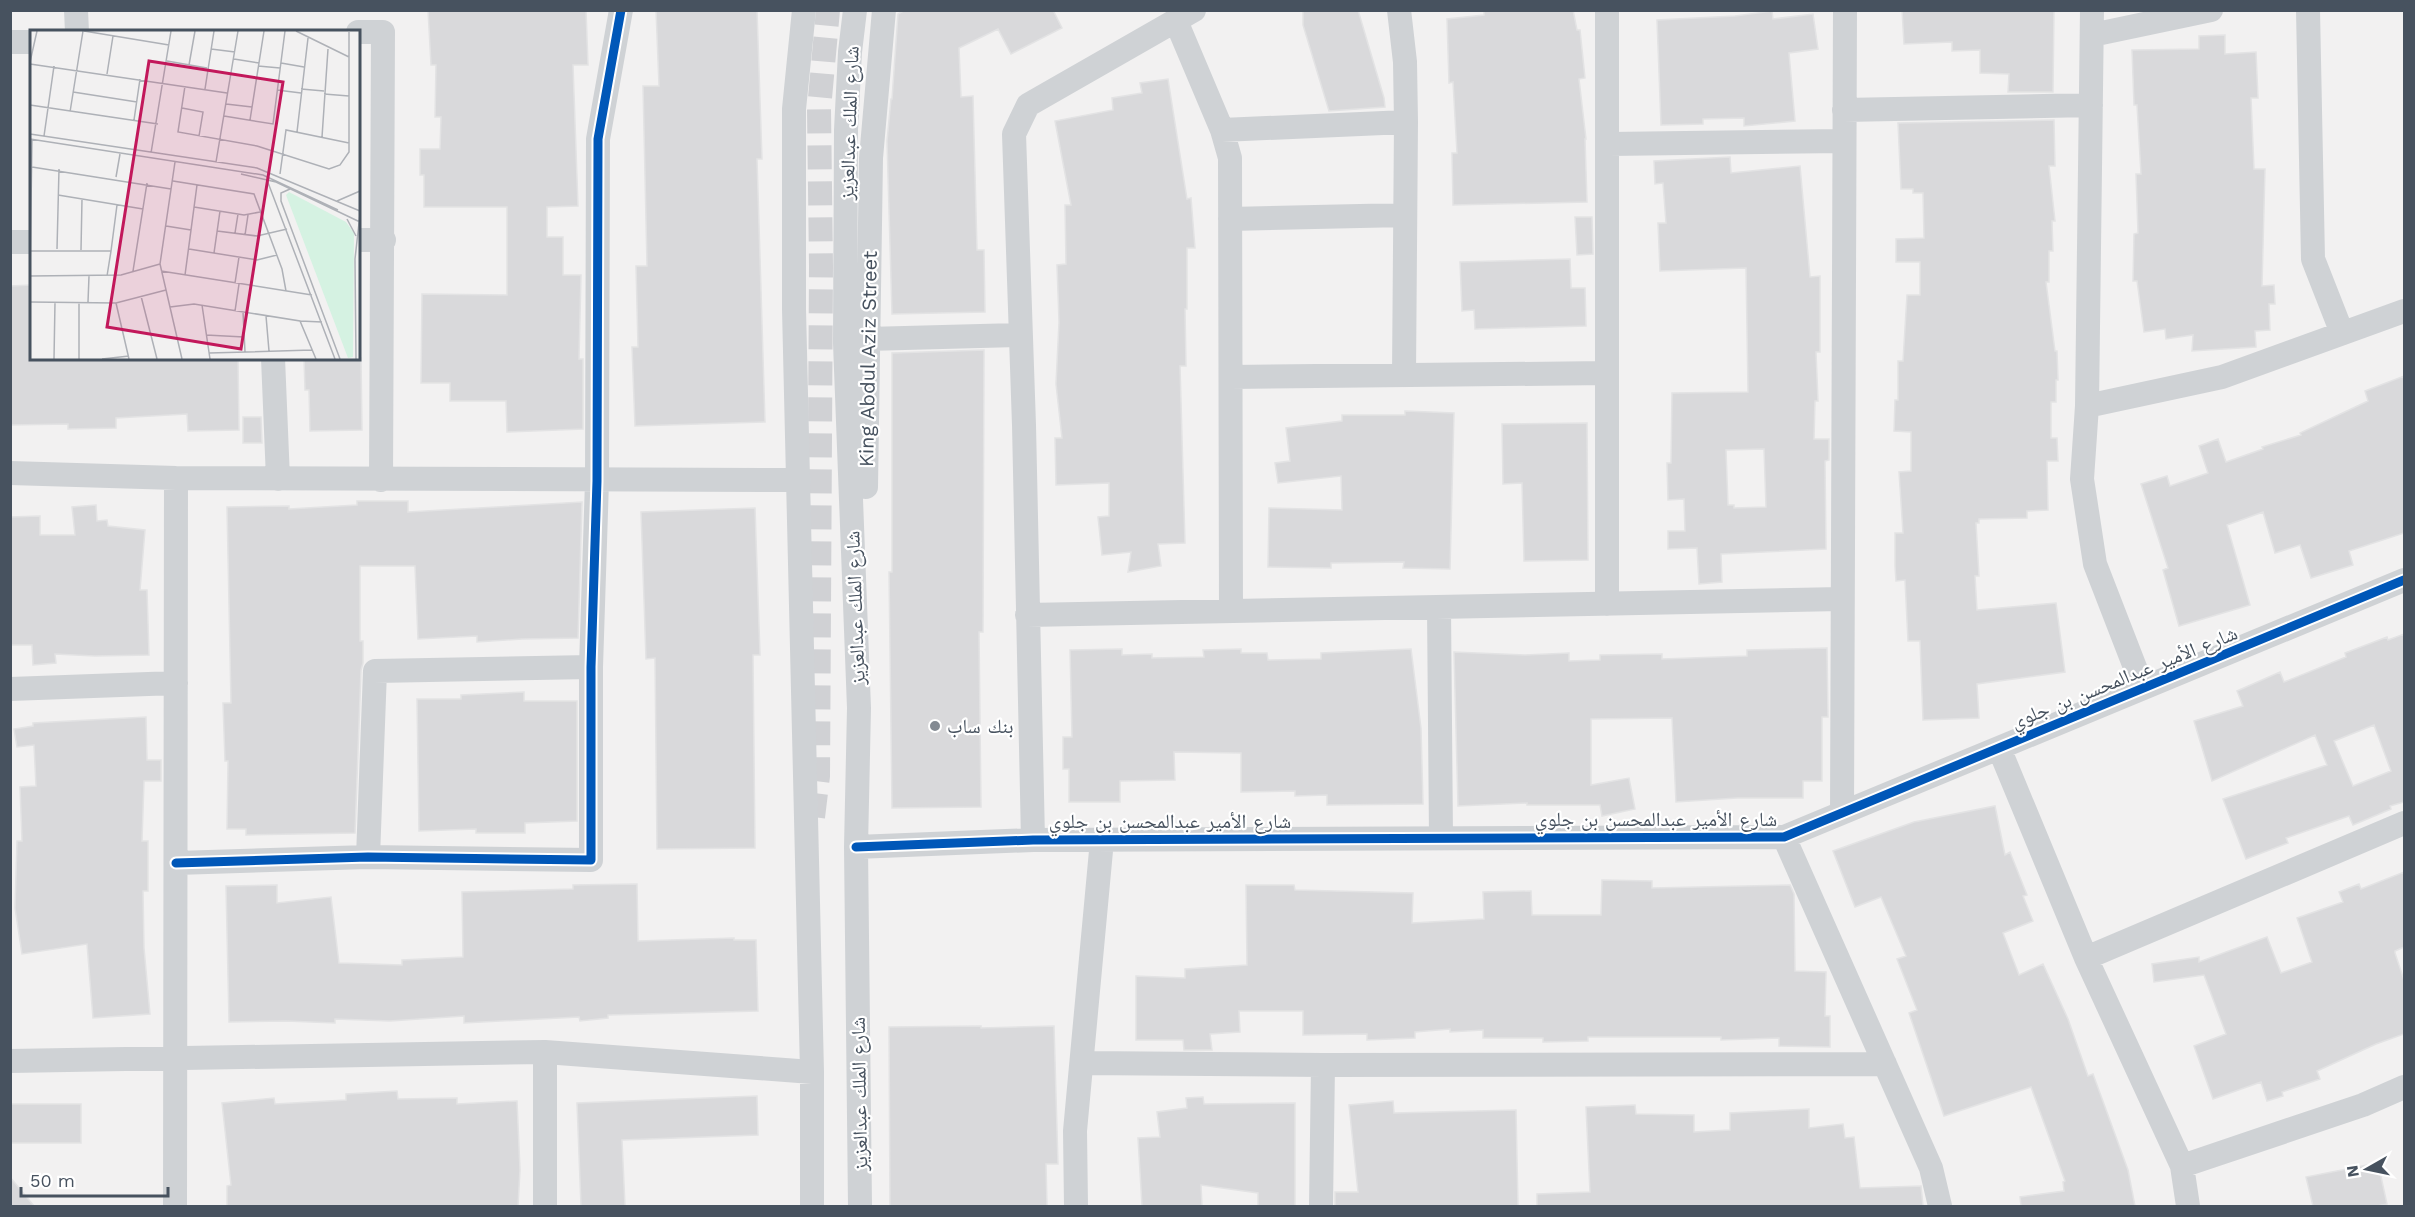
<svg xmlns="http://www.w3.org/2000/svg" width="2415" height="1217" font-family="'Work Sans','Noto Naskh Arabic',sans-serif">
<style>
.building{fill:#d9d9db;stroke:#e3e3e4;stroke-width:1.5;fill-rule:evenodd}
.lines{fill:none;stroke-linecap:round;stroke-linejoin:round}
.minor-tunnel{stroke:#d0d1d4;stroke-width:24;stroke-dasharray:24 12;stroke-linecap:butt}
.minor{stroke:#cfd2d5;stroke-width:24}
.cycleway-casing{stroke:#fff;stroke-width:13}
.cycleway{stroke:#0057b8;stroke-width:9}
.poi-dot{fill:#838a92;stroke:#fff;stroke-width:2}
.labels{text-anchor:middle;stroke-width:4.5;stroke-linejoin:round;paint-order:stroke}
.street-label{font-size:20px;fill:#47525f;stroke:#fff}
.poi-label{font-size:20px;fill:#47525f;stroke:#fff;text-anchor:start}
.inset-road{fill:none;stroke:#aeb1b7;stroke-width:1.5}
.view{fill:#c2185b;fill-opacity:0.15;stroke:#c2185b;stroke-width:3}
.inset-edge{fill:none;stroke:#47525f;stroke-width:3}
</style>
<rect width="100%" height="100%" fill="#f2f1f1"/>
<path class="building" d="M428,10H586L588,65H573L578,206L547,207V237H563V275H581L579,359H583V429L507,432L506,401H450V383H421L422,294L507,295V207H424V175H420V149H440L441,117H435L436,65H431Z
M656,10H757L762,159H757L765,422L635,426L632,347H638L636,266H647L643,86H659Z
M905,10H1053L1062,28L1011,54L998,29L959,48L961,97L973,96L977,250H984L985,312L892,314L887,141L891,99H892L898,14Z
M1303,10H1358L1384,98L1385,107L1329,111L1303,25Z
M1484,10H1573L1577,30H1580L1585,78L1579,79L1586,139H1585L1587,202L1453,205L1452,153H1457L1453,82L1449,83L1447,19L1484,15Z
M1902,10H2054L2053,92H2008L2009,74L1980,73V50L1952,51V42L1904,44Z
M1772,11L1773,19L1813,14L1818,49L1789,53L1795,121L1744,126V118L1703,119V124L1661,125L1657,20L1735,16Z
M2225,35V54L2256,52L2258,98H2251L2254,169H2265L2262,286L2274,285L2275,304H2269L2270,330L2255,331L2256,347L2192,351L2193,335L2166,339L2165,329L2144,332L2137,281H2133L2134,234L2138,233L2136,174H2141L2137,105H2134L2132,50L2199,49V36Z
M1168,79L1187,199L1191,198L1195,248H1187V309H1185L1186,366H1180L1185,543L1158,544L1161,566L1128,572L1131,552L1102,555L1098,517L1109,516V483L1056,485L1055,438H1062L1056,384L1059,322L1057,265L1066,264L1065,205H1071L1055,121L1113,110L1112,98L1142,93L1140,83Z
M2054,120L2055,166H2049L2055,221H2052L2053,251H2049V282H2046L2055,351H2057L2058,380H2056V402H2051V438H2057L2058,461H2047L2048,510L2027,511V518L1979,519V523H1976L1979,576H1975L1977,610L2056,603L2065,672L1977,684L1979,718L1923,720L1920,641H1908L1905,580L1896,581L1895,566V533H1903L1899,472L1911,471V432L1894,431L1895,400H1898V361H1903L1907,295H1920V262H1896V239L1924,238L1923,193H1913V189H1901L1898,123Z
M1730,157L1731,173L1800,166L1810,277L1820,276V352H1816L1818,401H1815L1814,439H1829V460L1825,461L1826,549L1721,554L1722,582L1699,584L1697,548L1668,549V531H1685L1684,499L1668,500L1667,463H1671L1672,393L1748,392L1746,268L1660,271L1658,223H1666L1663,183L1655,184L1654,161ZM1764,449L1766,507L1734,508V505H1728L1726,450Z
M1575,217H1592L1593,254L1577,255Z
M1570,259L1571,288H1585L1586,326L1475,329L1474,310L1462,311L1460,262Z
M32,285V358H238L239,430L188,431L187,414L116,418V428L68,429V424L10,425V286Z
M984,350L983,632H979L981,807L892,808L889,572H892V353Z
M304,358H361L362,430L310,431L309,390H305Z
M2404,376V533L2349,551L2353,565L2311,578L2300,545L2275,553L2263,512L2227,525L2250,605L2179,626L2163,570L2168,568L2141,484L2167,476L2170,486L2208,473L2199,446L2218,439L2226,462L2263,449L2262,447L2301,435L2300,433L2368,401L2365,391Z
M1405,411L1454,413L1450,569L1403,568L1404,562L1331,563V568L1268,567L1269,508L1342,510L1341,476L1278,483L1275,463L1290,461L1286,428L1342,421V415H1405Z
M243,417H261L262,443H243Z
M1587,423L1588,560L1524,561L1522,483L1503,484L1502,424Z
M357,501H408V512L582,502L578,638L522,639L477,642V636L418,639L415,566H360V641H363V663L361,670L355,833L246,835V829H227L228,761H225L223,703H231L227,507L289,506V509L357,505Z
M96,505L97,521L107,520L108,526L145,530L140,590H147L149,655L95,656L55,654L56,663L33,665L32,645H10V517L40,516V535H75L72,507Z
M755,508L760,655H753L755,848L657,849L655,658L646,659L641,512Z
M2404,634V802L2390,806L2391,809L2353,825L2349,816L2286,838L2288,843L2246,859L2223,799L2327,765L2315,735L2212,781L2194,721L2243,706L2237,691L2280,672L2284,682L2346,657L2345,653L2387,637L2388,640ZM2374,725L2391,771L2353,786L2334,741Z
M1827,648L1828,717H1822V781H1803V798H1737L1676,802L1672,718L1591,719V785L1629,778L1635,809L1602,816L1600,805H1527V803L1458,806L1454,652L1525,655L1569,653V661L1600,660V655L1662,654V659L1747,656V650Z
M1122,649V655L1152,654V658L1204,657L1203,650L1241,649V653H1267L1268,660L1321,659V653L1411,649L1421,728L1423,804L1327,805V795L1295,796V791L1241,792V753L1174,752L1175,780L1120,781V802H1069V769H1063V737H1072L1070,650Z
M524,692V701H577V821L525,823V833H476V829L419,831L417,699H461V695Z
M146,717L147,760H161V781H144L142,841H148V891H143L144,948L150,1014L93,1018L87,944L22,954L15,908L17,841H22L20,787L36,786L34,745L17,747L14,729L33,726V723Z
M1995,806L2005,855L2010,852L2027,895L2023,896L2033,921L2003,933L2019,975L2043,964L2068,1019L2088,1076L2093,1074L2128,1170L2135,1206H2021L2020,1197L2064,1191L2063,1182L2065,1181L2031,1087L1944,1116L1909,1013L1917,1010L1897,959L1906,956L1881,897L1855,907L1833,851L1914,822Z
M2404,872V947L2395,951V953L2404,980V1034L2376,1044L2317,1071L2320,1079L2282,1092L2283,1096L2267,1101L2261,1082L2213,1099L2194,1046L2226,1034L2204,975L2154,982L2152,964L2199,957V962L2267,937L2281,973L2312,962L2297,918L2343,902L2339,892L2359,884L2361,889Z
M1602,880L1652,881V888L1790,885L1794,894L1795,971L1826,972L1825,1016H1830V1047L1779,1046V1038L1721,1040V1037H1588V1041L1543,1042V1038H1483V1030L1450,1032V1029L1415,1032V1038L1367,1040V1034L1303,1035V1011H1239L1240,1032L1210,1034L1212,1050H1184L1183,1040H1136V976L1185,978V969L1247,965L1246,885H1294L1295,890L1413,893L1412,923L1484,919L1483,892L1531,891L1532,915H1601Z
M637,884L638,941L734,938V940H756L758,1011L608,1015V1018L580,1021L579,1017L464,1023V1016L390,1021L335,1019V1023L286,1021L229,1022L226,886L277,885V903L331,897L339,963L402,965V960L463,957L462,892L573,889V885Z
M981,1026V1028L1054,1026L1058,1164H1046L1047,1206H890L889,1027Z
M397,1091L398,1099L457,1098V1104L517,1101L520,1170L518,1206H227V1186L231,1185L222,1103L274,1098L275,1104L346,1100V1094Z
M757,1096L758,1135L622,1140L625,1206H581L577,1103Z
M1203,1097L1204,1104L1295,1103V1206H1258V1193L1201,1185L1202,1206H1142L1138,1138L1160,1137L1157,1112L1187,1108L1186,1098Z
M1393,1101L1394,1113L1516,1110L1518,1206H1335V1192H1358L1349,1105Z
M10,1104H81V1143H10Z
M1635,1105L1636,1114L1694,1115V1132L1730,1130V1113L1809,1109V1128L1843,1124L1845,1138L1854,1137L1860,1188L1921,1186L1923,1206H1537V1194L1590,1192L1586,1107Z
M2378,1163L2387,1204L2377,1206H2313L2306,1177Z
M10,1177L34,1206H10Z"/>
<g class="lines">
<path class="minor-tunnel" d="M813,817L818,776L821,266L819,109L828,10"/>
<path class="minor" d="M76,10L77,32
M804,10L794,109V309L812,1072V1206
M855,10L850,52L846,130L845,343L859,708L856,847L860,1206
M1399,10L1405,62L1406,122L1404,375
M2092,10L2087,406L2082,479L2095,564L2143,688
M2308,10L2313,259L2342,333
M1176,21L1222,130L1230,158L1231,611
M358,32H383L381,480
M2092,35L2211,10
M10,42H32
M1844,110L2091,105
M1222,130L1406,122
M1609,144L1844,141
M1230,219L1405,215
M358,240H384
M10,242H32
M867,339L1020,335
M273,358L278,479
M1231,377L1607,373
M2087,406L2222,377L2404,311
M10,473L176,478L799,480
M866,487L871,158L884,10
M1607,604V10
M1439,607L1441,838
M1027,615L1841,599
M10,689L176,683
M1999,748L2086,958L2182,1166L2188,1206
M1842,813L1845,10
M1784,837L1931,1168L1940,1206
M1033,840L1024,425L1014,134L1028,105L1194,10
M856,847L1033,840L1784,837L2404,580
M368,857L375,671L591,667
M176,863L368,857L591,860V667L597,481L598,139L621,10
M2086,958L2404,823
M10,1061L545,1052L812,1072
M1082,1063L1323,1065L1885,1064
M2182,1166L2363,1105L2404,1087
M175,1206L176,478
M545,1206V1052
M1076,1206L1075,1131L1102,840
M1321,1206L1323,1065"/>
<g class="cycleway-casing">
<path id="cycleway" d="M856,847L1033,840L1784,837L2404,580
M176,863L368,857L591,860V667L597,481L598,139L621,10"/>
</g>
<use href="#cycleway" class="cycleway"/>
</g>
<circle class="poi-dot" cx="935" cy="726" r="6"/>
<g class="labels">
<g class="street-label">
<text transform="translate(849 123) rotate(-88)" y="7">شارع الملك عبدالعزيز</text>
<text transform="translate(868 359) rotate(-89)" y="7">King Abdul Aziz Street</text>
<text transform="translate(855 608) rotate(-92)" y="7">شارع الملك عبدالعزيز</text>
<text transform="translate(2124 677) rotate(-22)" y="7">شارع الأمير عبدالمحسن بن جلوي</text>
<text x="1656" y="826">شارع الأمير عبدالمحسن بن جلوي</text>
<text x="1170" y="828">شارع الأمير عبدالمحسن بن جلوي</text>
<text transform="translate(859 1094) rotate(-91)" y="7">شارع الملك عبدالعزيز</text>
</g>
<g class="poi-label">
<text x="947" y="733">بنك ساب</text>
</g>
</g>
<g transform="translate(30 30)">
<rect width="330" height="330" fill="#f2f1f1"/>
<path d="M259,162L316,192L324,203L323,327L318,328L256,165Z" fill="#d5f2e2"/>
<path class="inset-road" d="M54,1L139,15M266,1L319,27M181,19L205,22M204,29L229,33M137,31L177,38M0,32L7,1M251,33L274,37M0,34L197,63M159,35L165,1M228,36L250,38M77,44L83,6M155,56L148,102L227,116L299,139L310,135L319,122V2M175,59L184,1M271,59L294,61M247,60L271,63M43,62L107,72M294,64L319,66M196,74L222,77M0,75L128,94M152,78L173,82L169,106M40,82L53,1M194,86L243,94L255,1M104,90L110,49M220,90L234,1M267,102L278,8M0,104L227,138L330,181M14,106L24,36M292,107L298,19M0,109L233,145L308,180M121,123L141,1M145,132L130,234L152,329M186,132L208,1M2,137L141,159M211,144L246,152L330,192M250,144L256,100L319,113M86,147L90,124M237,150L305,329M143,151L224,164L252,239L256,261M260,159L251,163V171L310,329M28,165L113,179M307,171L330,161M164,177L214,185L230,182M317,189L326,206M136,196L161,200M187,201L227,206L257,199M205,203L208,184M215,205L218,185M27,219L29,139M159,219L227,230L247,225M51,220L52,169M1,221H81L77,246M81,221L87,175M184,223L190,181M103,241L117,153M131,241L282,265M0,245L2,109M155,245L167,155M0,246L91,245L130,234M205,253L209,227M111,266L127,329M0,272L86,273L136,260M58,272L59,246M86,273L99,329M172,275L180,329M140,277L164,274L270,291L286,329M205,281L209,254M213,282L215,322M236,286L239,321M270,291L292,292M176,305L214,307M179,323L282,320M24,329L25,272M49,329V272M72,329L99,326M326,329L325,229L330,184"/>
<path class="view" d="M119,31L253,52L211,319L77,297Z"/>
<rect width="330" height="330" class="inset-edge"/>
</g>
<rect width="2415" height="1217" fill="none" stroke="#47525f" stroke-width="24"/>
<g transform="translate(2367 1169) rotate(261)" stroke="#ffffff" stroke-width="4.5" paint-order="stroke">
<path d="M0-4.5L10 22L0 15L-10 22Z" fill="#47525f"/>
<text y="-9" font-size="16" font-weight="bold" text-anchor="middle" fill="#47525f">N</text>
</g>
<path d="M21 1187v9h147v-9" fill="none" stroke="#47525f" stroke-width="3"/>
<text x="30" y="1187" font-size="18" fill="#47525f" stroke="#ffffff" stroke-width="4.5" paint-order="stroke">50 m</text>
</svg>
